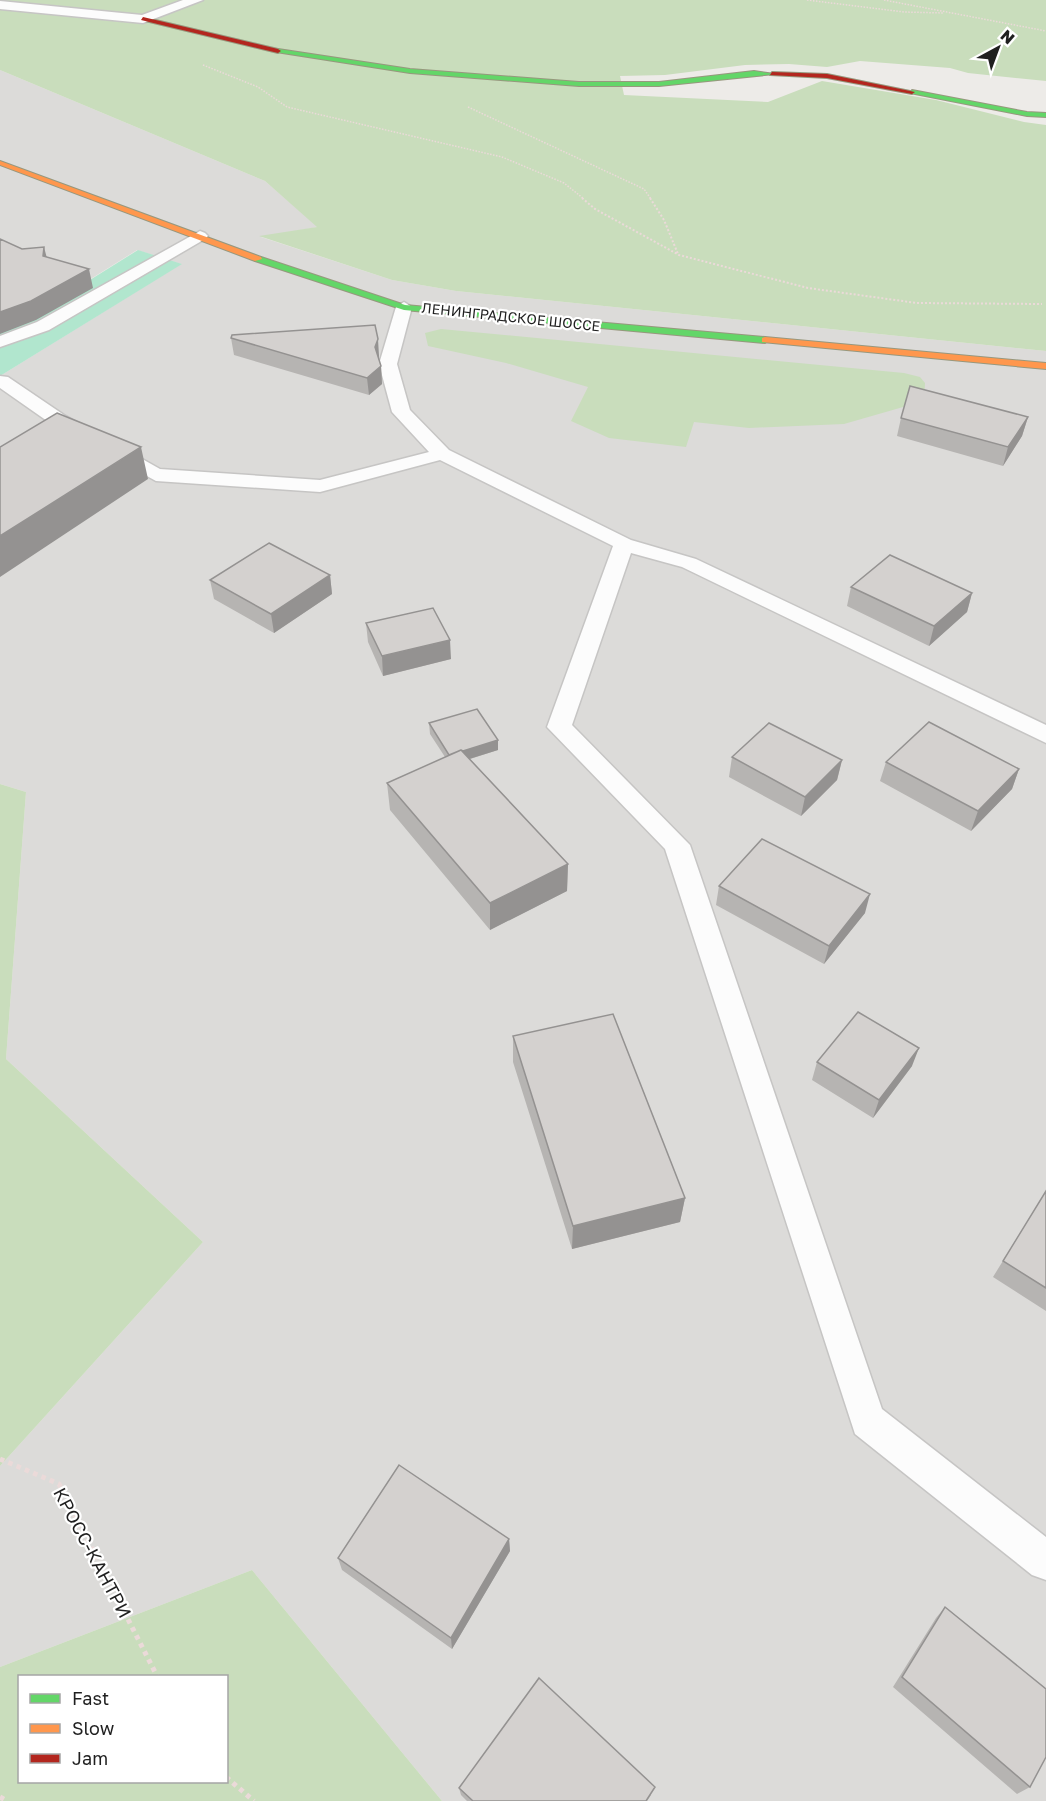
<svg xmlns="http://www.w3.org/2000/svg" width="1046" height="1801" font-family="'Golos Text',sans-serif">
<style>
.residential{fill:#dcdbd9}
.forest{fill:#c9ddbc;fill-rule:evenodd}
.pitch{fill:#b1e6ce}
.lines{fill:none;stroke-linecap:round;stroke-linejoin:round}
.lane-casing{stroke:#c6c5c4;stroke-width:3}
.street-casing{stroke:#c6c5c4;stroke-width:3}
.fast-casing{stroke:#97987e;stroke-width:2}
.slow-casing{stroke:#97987e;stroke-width:2}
.jam-casing{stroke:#97987e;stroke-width:2}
.path-far2{stroke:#ebdad9;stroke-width:1.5;stroke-dasharray:1.5 1.5;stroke-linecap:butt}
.path-far1{stroke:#ebdad9;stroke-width:2;stroke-dasharray:2 2;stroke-linecap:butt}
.path{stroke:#ebdad9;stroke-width:5;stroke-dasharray:4.5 4.5;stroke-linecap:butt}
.lane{fill:#fcfcfc;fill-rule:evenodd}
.street{fill:#fcfcfc;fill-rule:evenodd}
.fast{fill:#63d668;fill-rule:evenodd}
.slow{fill:#ff974d;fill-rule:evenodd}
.jam{fill:#b3261e;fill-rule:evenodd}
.wall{fill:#b6b4b2}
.shaded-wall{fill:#949291}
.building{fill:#d4d1cf;stroke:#949291;stroke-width:1.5}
.labels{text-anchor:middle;stroke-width:4.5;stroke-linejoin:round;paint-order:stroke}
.far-street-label{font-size:14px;fill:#1f1f1f;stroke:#fff}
.near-street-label{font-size:18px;fill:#1f1f1f;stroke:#fff}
</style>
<rect width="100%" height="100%" fill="#edebe8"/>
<path class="residential" d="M0,70L265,181L318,227L261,237L392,280L456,291L1046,351V1801H442L252,1570L0,1667V1466L203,1242L6,1059L26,792L0,784V376L181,264L137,250L12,328L0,329Z"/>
<path class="forest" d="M0,0H1046V81L968,73L950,68L860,61L827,67L789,64L745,65L665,75L620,76L624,95L768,102L822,81L936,100L1024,122L1046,125V351L456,291L392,280L259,236L317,227L265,181L0,70Z
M441,329L904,373L920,377L925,383L924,401L844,424L749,428L694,422L686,447L609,438L571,421L588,387L506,363L428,346L425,333Z
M0,784L26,792L6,1059L203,1242L0,1466Z
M252,1570L442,1801H0V1667ZM20,1676H226V1782H20Z"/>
<path class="pitch" d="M138,250L182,264L0,376V329L13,328Z"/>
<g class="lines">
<g class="lane-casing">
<path id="lane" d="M200,231L205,233L208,236L205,239L49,330L0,347V336L37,322Z
M404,302L412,307L397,364L410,410L449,450L631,540L696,559L1046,725V743L682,567L631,553L572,725L690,845L882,1409L1046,1537V1580L1032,1575L855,1434L665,849L547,727L613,546L440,460L320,492L156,481L50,423L0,388V376L8,377L64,415L160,469L320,480L429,452L392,412L379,364L396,307Z"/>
</g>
<g class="street-casing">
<path id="street" d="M183,0H203L143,23L0,9V1L142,15Z"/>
</g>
<g class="fast-casing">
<path id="fast" d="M278,49L410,69L579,82H659L754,71L775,74L659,86H579L410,73L276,52Z
M912,90L1027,112L1046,113V117L1027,116L910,93Z
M255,257H261L405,305L765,337L769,340L765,343L404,310L255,261Z"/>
</g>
<g class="slow-casing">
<path id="slow" d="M0,161L261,257L262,259L255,261L0,165Z
M765,337L1046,363V369L762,342V338Z"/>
</g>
<g class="jam-casing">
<path id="jam" d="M143,17L278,49L281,51L278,53L141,20Z
M772,72L827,74L915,92L912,94L827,78L770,75Z"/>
</g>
<path class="path-far2" d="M807,0L904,12L944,13
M884,0L1046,31
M203,65L258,87L287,107L502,157L564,183L584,199
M468,107L644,189L651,199"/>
<path class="path-far1" d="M582,198L595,209L679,255L808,288L917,303L1042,304
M650,198L664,220L678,254"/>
<path class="path" d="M0,1459L59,1484L157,1676
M226,1777L254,1801
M0,1797L7,1801"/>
<use href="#lane" class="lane"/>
<use href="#street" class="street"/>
<use href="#fast" class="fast"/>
<use href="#slow" class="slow"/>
<use href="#jam" class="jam"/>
</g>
<path class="wall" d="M231,338L379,356L378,358L381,366L382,384L369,395L234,355Z
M1028,417L1022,436L1003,466L897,436L901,418Z
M330,575L332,594L274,633L214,599L210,580Z
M851,587L972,593L967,612L929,646L847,606Z
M366,623L451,659L383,676L368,642Z
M429,723L498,750L470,759L568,864L567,891L490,930L390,810L387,783L445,757L430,734Z
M732,757L842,760L837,780L801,816L729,777Z
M886,762L1019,769L1012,789L971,831L880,781Z
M719,886L865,913L824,964L716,905Z
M513,1036L685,1198L680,1222L572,1249L513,1062Z
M817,1062L912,1066L873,1118L812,1080Z
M1046,1191V1311L993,1277Z
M509,1539L510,1551L452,1649L342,1570L338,1558Z
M945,1607L1030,1787L1017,1794L893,1687L936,1618Z
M459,1788L651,1795L647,1801H467L461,1795Z"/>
<path class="shaded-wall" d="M44,247L49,266L43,256Z
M89,269L93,288L36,320L0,334V312Z
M378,339L379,356L377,365L375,347Z
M381,366L382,384L369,395L367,378Z
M1028,417L1022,436L1003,466L1008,447Z
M141,447L148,479L0,577V536Z
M330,575L332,594L274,633L271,614Z
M972,593L967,612L929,646L934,626Z
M450,640L451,659L383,676L382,656Z
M498,740V750L450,765L449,755Z
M842,760L837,780L801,816L805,797Z
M1019,769L1012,789L971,831L978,811Z
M568,864L567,891L490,930V903Z
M870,894L865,913L824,964L829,946Z
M919,1048L912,1066L873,1118L879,1100Z
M685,1198L680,1222L572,1249L573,1226Z
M509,1539L510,1551L452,1649L451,1638Z"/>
<path class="building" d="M0,239L22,249L44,247L43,256L89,269L31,301L0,312Z
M375,325L378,339L375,347L381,366L367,378L231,338L232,335Z
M910,386L1028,417L1008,447L901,418Z
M57,413L141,447L0,536V447Z
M269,543L330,575L271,614L210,580Z
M890,555L972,593L934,626L851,587Z
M433,608L450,640L382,656L366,623Z
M477,709L498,740L463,751L461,750L449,755L429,723Z
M929,722L1019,769L978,811L886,762Z
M769,723L842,760L805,797L732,757Z
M461,750L568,864L490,903L387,783Z
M762,839L870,894L829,946L719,886Z
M858,1012L919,1048L879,1100L817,1062Z
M613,1014L685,1198L573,1226L513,1036Z
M1046,1191V1288L1003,1261Z
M399,1465L509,1539L451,1638L338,1558Z
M945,1607L1046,1689V1757L1030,1787L902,1677Z
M539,1678L655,1787L646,1801H473L459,1788Z"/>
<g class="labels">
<g class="far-street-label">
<text transform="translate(511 317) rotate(6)" y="5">ЛЕНИНГРАДСКОЕ ШОССЕ</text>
</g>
<g class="near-street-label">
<text transform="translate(92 1553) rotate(62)" y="6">КРОСС-КАНТРИ</text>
</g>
</g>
<rect x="18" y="1675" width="210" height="108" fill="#ffffff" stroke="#a5a5a5" stroke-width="1.5"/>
<rect x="30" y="1694" width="30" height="9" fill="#63d668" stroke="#a5a5a5" stroke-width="1.5"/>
<text x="72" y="1705" font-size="18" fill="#1f1f1f">Fast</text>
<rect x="30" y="1724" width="30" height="9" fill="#ff974d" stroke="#a5a5a5" stroke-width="1.5"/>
<text x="72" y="1735" font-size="18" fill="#1f1f1f">Slow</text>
<rect x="30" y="1754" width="30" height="9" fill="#b3261e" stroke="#a5a5a5" stroke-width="1.5"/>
<text x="72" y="1765" font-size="18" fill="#1f1f1f">Jam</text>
<g transform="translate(998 48) rotate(41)" stroke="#ffffff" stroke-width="4.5" paint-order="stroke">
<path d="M0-4.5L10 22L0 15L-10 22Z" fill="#1f1f1f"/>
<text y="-9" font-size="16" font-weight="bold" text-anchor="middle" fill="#1f1f1f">N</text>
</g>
</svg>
